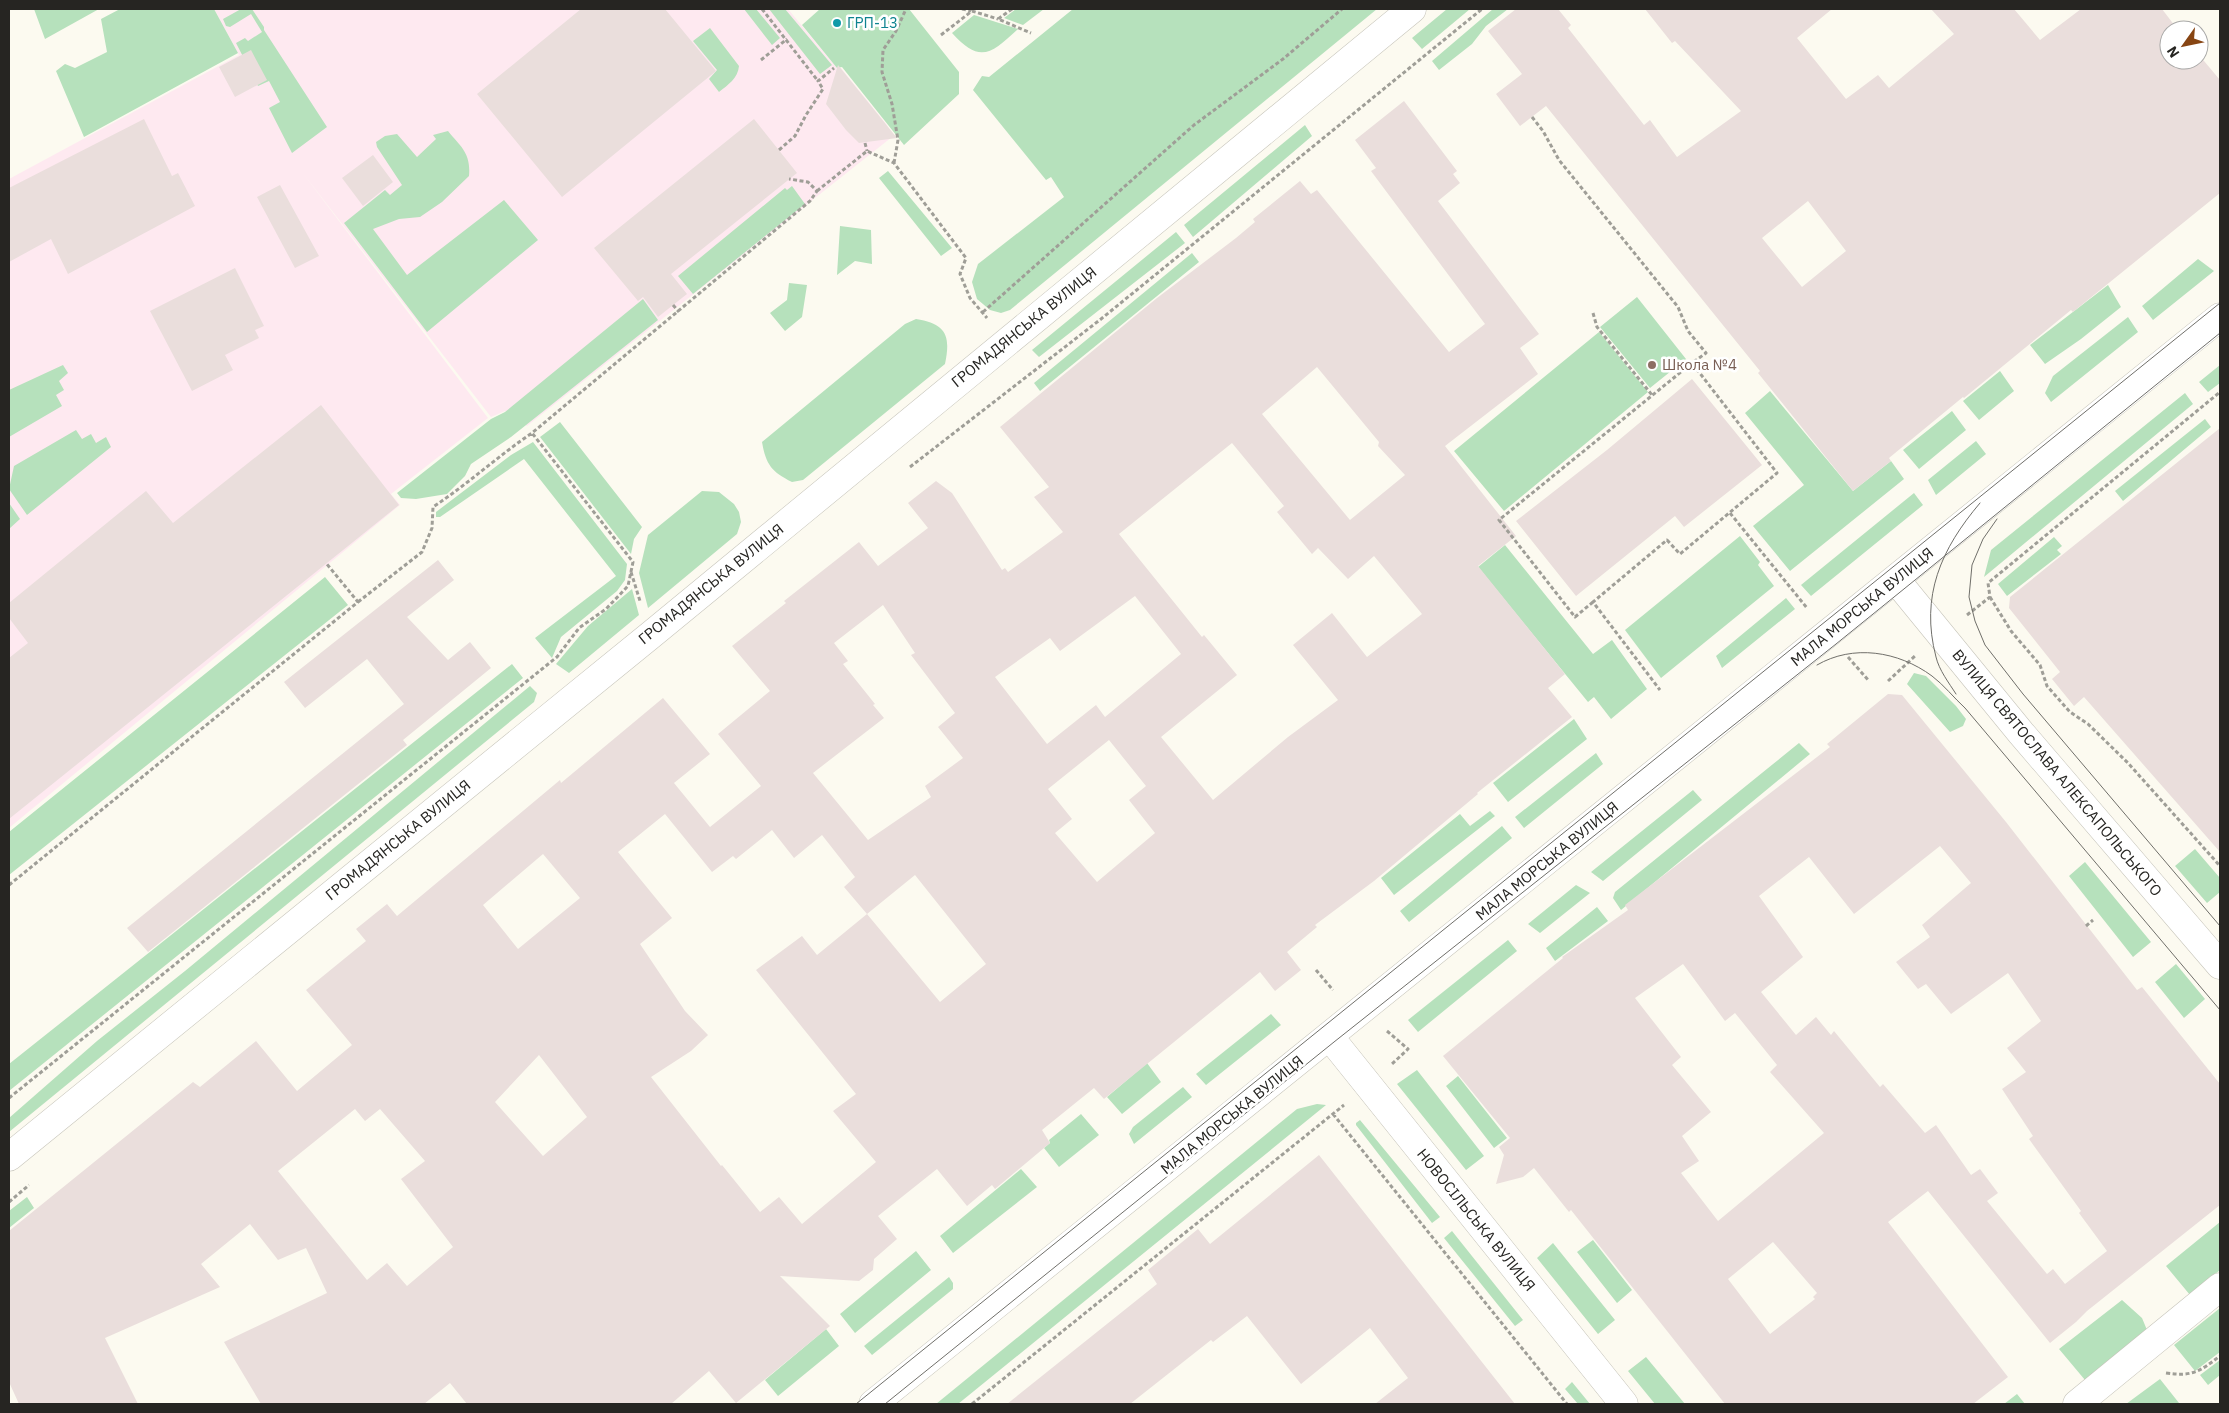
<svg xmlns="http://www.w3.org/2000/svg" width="2229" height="1413" font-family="'IBM Plex Sans',sans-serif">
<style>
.commercial{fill:#fee9f0}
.green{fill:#b6e1bc}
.building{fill:#eadedc;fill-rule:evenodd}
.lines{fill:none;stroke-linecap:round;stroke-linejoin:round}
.minor-casing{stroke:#c6c4ba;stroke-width:29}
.path{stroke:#9f9e97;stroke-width:3;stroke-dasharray:4 2.5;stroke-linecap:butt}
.minor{stroke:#fff;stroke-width:28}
.tram{stroke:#706f6a;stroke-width:1}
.culture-dot{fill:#0f9aa8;stroke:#fff;stroke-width:2}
.education-dot{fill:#8d6e63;stroke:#fff;stroke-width:2}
.labels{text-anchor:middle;stroke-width:5;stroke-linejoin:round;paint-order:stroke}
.culture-label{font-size:15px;fill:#0d838f;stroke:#fff;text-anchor:start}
.street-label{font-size:15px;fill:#262522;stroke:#fff}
.education-label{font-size:15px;fill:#785e54;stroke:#fff;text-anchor:start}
</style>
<rect width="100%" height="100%" fill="#fcfaf0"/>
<path class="commercial" d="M214,9H788L837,68H841L887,125L892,137L527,426L505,411L491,417L302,172L488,418L391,494L400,505L9,828V179L239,55Z"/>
<path class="green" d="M34,9H99L45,39Z
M120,9H214L238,53L84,137L56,71L65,64L75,68L107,52L101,19Z
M241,9H252L264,27V30L327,127L292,153L269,108L280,102L269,81L258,86L236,43L245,38L248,41L262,32L251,14L230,27L226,26L223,19Z
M744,9H756L780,38L772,45Z
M769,9H785L832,65L820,74Z
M820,9H909L959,72V94L904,145L842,67L837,68L802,25Z
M1016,9H1044L1023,25L1004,18Z
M1073,9H1377L1010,310L1001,313L990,310L977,299L972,282L978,264L1064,197L1051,177L1046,180L973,90L982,76L989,77Z
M1447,9H1470L1422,49L1412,38Z
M1493,9H1508L1486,26L1472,44L1439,70L1432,61Z
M974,15L1018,29C991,54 980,64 952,33Z
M710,28L739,66C738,78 728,85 719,92L709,79L717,70L693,41Z
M1305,125L1312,136L1193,237L1184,225Z
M448,131C461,147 471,153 469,176L442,202L420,217L399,219L373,229L407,275L504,200L538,240L427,332L344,223L385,190L390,195L402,185L377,147L376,142L385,136L397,134L417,157L436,139L433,135Z
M888,171L952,248L941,256L879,178Z
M792,186L805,204L693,294L678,276L785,188L787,190Z
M840,226L871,230L872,264L855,261L837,275Z
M1176,232L1185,243L1039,357L1032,350Z
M1192,253L1199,262L1040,391L1034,383Z
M2198,259L2214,271L2153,320L2142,306Z
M789,283L807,285L802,317L785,331L770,313L787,300Z
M2108,285L2121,307L2081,339L2045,364L2030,345Z
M1637,297L1686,359L1650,388L1600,327Z
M643,299L658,320L511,437L471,464L465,476L447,494L416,499L401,498L397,493L491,419L505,412Z
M2128,317L2138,332L2051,402L2045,393L2053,376Z
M916,319C946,324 951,335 945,364L803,480L792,482C772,472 766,465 762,442L905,324Z
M1599,332L1648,392L1504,511L1454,451Z
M63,365L68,373L59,381L64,390L56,395L62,406L9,437V390Z
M2220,365V383L2208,392L2199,382Z
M2000,371L2014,391L1979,420L1963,401Z
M1770,391L1853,491L1891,461L1904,479L1790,571L1753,526L1804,485L1745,413Z
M2185,393L2193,404L1984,577L1991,550Z
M1952,411L1966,430L1919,469L1903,450Z
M2205,419L2211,427L2123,501L2115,491Z
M560,422L642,527L634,539L631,554L540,437Z
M76,430L82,439L91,434L96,443L106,437L111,447L27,515L9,489L14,466Z
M1976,441L1986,454L1936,495L1928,480Z
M533,442L627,564L625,580L617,591L561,637L552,658L535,638L616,576L524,459L440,517H436V512L511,455Z
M702,491L719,492L734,504L739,512L741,522L737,534L648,608L639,573L648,535Z
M1914,493L1923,505L1811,596L1801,585Z
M9,503L20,519L9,529Z
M1740,536L1760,562L1758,565L1774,586L1661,678L1625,630Z
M2054,537L2062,546L2057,550L2061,554L2007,596L1998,584Z
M1505,545L1593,654L1612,640L1647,689L1611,719L1594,697L1588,702L1478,567Z
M325,577L348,605L9,875V832Z
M632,589L639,615L569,673L556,664L588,626Z
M1786,598L1795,609L1722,668L1716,656Z
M512,664L523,678L9,1091V1064Z
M1914,673L1926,676L1956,706L1966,719L1963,726L1950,732L1907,684Z
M530,686L537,693L534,702L9,1132V1118L97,1041L185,971Z
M1574,719L1587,739L1508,802L1493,783Z
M1799,743L1810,754L1621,910L1613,898L1615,892Z
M1596,753L1603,764L1524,828L1515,817Z
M1693,790L1702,800L1603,881L1591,872Z
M1490,811L1495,816L1394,895L1381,878L1460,814L1470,826Z
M1502,826L1512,838L1409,922L1400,911Z
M2195,849L2220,878V892L2207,903L2175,866Z
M2085,862L2151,942L2133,957L2069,876Z
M1576,885L1590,893L1540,933L1528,924Z
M1597,907L1608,921L1555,961L1546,948Z
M1508,940L1517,951L1418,1032L1408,1020Z
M2176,964L2205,999L2184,1018L2155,982Z
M1271,1014L1281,1025L1206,1085L1196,1074Z
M1147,1063L1161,1082L1122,1114L1107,1097Z
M1417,1070L1484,1156L1466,1170L1397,1084Z
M1458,1076L1507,1138L1494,1148L1446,1086Z
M1183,1087L1192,1097L1134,1144L1129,1134L1133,1127Z
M1317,1104L1326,1105L958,1404H936L1297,1109Z
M1081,1114L1099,1135L1059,1167L1044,1148L1050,1143L1049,1140Z
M1360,1120L1440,1217L1432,1223L1356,1125V1123Z
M1021,1169L1037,1187L953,1253L940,1236Z
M27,1197L34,1208L9,1228V1211Z
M2220,1222V1270L2190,1295L2166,1266Z
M1452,1231L1523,1320L1515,1326L1444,1238Z
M1593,1240L1632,1290L1617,1303L1577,1252Z
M1553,1243L1615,1320L1598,1334L1537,1258Z
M916,1251L931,1270L855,1333L840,1314Z
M949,1277L953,1283V1289L872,1355L864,1346Z
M2122,1300L2142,1318L2147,1330L2085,1380L2059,1349Z
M2220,1308V1352L2195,1371L2174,1345Z
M826,1329L839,1346L778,1396L765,1380Z
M1646,1357L1685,1404H1655L1628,1371Z
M2220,1360V1375L2208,1385L2200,1375Z
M2160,1379L2179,1403L2178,1404H2126Z
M1572,1382L1590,1404H1578L1565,1389Z
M2017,1394L2025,1404H2004Z"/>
<path class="building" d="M581,9H665L716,71L562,197L477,94Z
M1516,9H1558L1571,25L1568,28L1644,125L1650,120L1677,157L1741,111L1675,41L1672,43L1645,9H1832L1797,38L1846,99L1878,75L1889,88L1954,34L1931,9H2014L2040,40L2081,9H2162L2178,30H2169V60H2199V55L2220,80V193L2073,312L2071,310L1964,398L1963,397L1889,458L1891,461L1853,491L1758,373L1760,371L1546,106L1520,126L1496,94L1522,74L1488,31ZM1808,201L1846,251L1802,287L1762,238Z
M251,50L267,80L235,97L219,67Z
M838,65L897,138L859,143L846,130L826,104Z
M1404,101L1457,171L1453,174L1460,183L1438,201L1539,334L1520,348L1538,374L1445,446L1516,536L1478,566L1565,674L1548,688L1572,717L1477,793L1478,794L1374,881L1315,925L1317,927L1287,952L1301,970L1275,991L1260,972L1104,1099L1094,1088L1042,1130L1050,1143L995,1189L992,1185L967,1206L937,1169L878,1216L897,1239L874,1259L873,1270L859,1281L780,1276L830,1326L736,1403L709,1371L671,1404H467L450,1383L424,1404H261L224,1342L327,1293L306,1248L278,1260L250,1224L201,1264L220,1287L105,1338L138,1404H19L9,1382V1231L193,1082L200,1087L256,1041L297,1091L352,1045L306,990L366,941L356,929L387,904L397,916L560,780L561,783L663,698L710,754L674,783L710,827L761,786L718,734L770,691L732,646L786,603L784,601L859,542L878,566L928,528L908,503L936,481L952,493L1002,570L1005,568L1008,572L1063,532L1034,497L1049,487L1000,427L1157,298L1236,238L1255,222L1253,219L1300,181L1311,194L1317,190L1449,352L1485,324L1371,171L1376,168L1355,140ZM1317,367L1379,442L1378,446L1405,475L1350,520L1262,414ZM1232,443L1284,506L1277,512L1312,554L1318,548L1348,579L1374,556L1422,614L1367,657L1332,613L1293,645L1338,700L1288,737L1213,800L1161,737L1237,675L1204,635L1202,637L1119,534ZM1135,596L1181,654L1105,717L1096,705L1047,744L995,677L1050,638L1060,651ZM883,605L915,653L911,655L955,713L938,727L963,758L925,786L931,797L868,840L813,773L884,718L873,705L875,704L843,664L848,661L834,643ZM1109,740L1146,786L1129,800L1155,833L1097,882L1055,833L1072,819L1048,789ZM665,814L712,872L733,856L736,859L772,830L794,858L822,835L855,877L844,887L867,914L817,955L802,936L756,970L856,1094L833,1111L876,1162L802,1224L779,1197L760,1212L722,1165L721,1166L651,1077L691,1051L708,1035L685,1011L640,944L672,918L618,852ZM543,854L580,898L518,949L483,905ZM915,875L986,964L940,1002L867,914ZM539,1055L587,1117L543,1156L495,1102ZM355,1109L365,1121L380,1109L425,1161L401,1179L453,1247L407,1286L387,1263L367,1280L278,1171Z
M144,119L172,176L178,173L195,206L68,274L51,239L9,262V188Z
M754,119L797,173L671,274L687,294L658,317L643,297L638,301L594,248Z
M373,155L393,182L363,206L342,178Z
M280,185L319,256L295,268L257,197Z
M235,268L264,326L255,330L259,338L225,355L233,370L192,391L150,311Z
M1692,379L1762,465L1684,527L1675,516L1576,596L1516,521L1607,450Z
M321,405L399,505L9,819V658L28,643L9,618V603L146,491L173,523Z
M2220,428V852L2084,697L2074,706L2052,679L2060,672L2009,608L2010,597Z
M438,560L454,580L407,617L448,660L470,642L491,668L403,740L407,745L148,952L127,928L404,704L367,659L305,708L284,682Z
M1888,694L1902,695L2006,822L2137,990L2142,987L2220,1084V1205L2087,1311L2076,1322L2050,1343L1928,1191L1888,1222L2008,1377L1973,1404H1725L1594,1239L1571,1210L1569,1212L1534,1168L1523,1177L1496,1184L1504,1155L1499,1147L1510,1138L1443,1056L1563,958L1562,957L1628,910L1625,905L1830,747L1827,744ZM1940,846L1971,883L1922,925L1930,937L1896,962L1918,989L1926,984L1951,1014L2008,973L2041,1021L2007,1048L2026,1072L2002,1089L2033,1136L2029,1139L2081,1211L2079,1213L2107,1251L2065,1284L2053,1269L2047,1274L1987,1201L1998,1193L1980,1169L1971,1175L1936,1125L1925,1133L1883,1084L1880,1087L1834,1031L1831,1035L1816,1017L1796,1035L1761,992L1803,957L1759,896L1809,857L1854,914ZM1683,964L1725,1021L1735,1013L1777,1065L1770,1072L1824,1133L1718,1221L1681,1173L1699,1161L1682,1136L1711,1112L1672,1065L1681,1057L1635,998ZM1773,1242L1817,1293L1813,1297L1815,1299L1770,1334L1728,1279Z
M1319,1155L1515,1404H1375L1408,1378L1370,1328L1301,1384L1247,1316L1213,1342L1211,1340L1130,1404H1007L1157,1284L1148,1270L1198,1229L1210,1244Z"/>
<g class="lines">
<g class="minor-casing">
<path id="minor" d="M1896,580L2021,733L2220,965
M1329,1036L1624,1404
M9,1157L652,634L1412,9
M873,1404L2220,317
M2077,1404L2220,1287"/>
</g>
<path class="path" d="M762,9L818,81
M962,9L971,11
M1012,9L998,19L1031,33
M941,35L972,11L998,19
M761,60L787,39
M1532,117L1543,131L1559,160L1678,307L1688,331L1706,353L1692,363
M865,143L867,151
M779,150L795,136L806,115L823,89L818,81L834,68
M894,163L898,140L892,104L882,72L883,50L896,31L906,9
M817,191L867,151L894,163L966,258L960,274L970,298L987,318
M673,305L679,312
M983,312L1194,125L1283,59L1342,9
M1593,313L1597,327L1652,395
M910,467L1101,319L1482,9
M1730,513L1807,608
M631,572L640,601
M1990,597L2011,631L2040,665L2047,686L2070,712L2088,724L2128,763L2220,866
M358,602L422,552L432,528L433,507C468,484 498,456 532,433L810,201L817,191L808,182L789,179
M1593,602L1575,617L1499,520L1692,363L1777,473L1680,554L1667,540L1593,602L1660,690
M1967,615L1990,597L1988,583L2220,392
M1848,657L1869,681
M1888,681L1915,656
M9,885L358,602L326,563
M2086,926L2093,920
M1316,970L1333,990
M1387,1031L1408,1049L1392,1064
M9,1098L542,669L557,657L579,628L606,609L628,586L633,562L532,433
M1333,1114L1567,1404
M9,1202L29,1185
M2166,1373C2193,1377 2200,1371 2220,1356
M972,1404L1344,1105"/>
<use href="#minor" class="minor"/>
<path class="tram" d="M1997,519L1983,539L1972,565L1969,597L1975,621L1985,645L2023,694L2220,926
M1817,665C1853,644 1898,651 1932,676C1944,685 1954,698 1965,708L2220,1010
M1956,694C1949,683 1939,670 1936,657C1920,596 1941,549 1980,503
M856,1404L2220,303
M885,1404L1334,1042L1836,644L2220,333"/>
</g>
<circle class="culture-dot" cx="837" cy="23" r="5"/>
<circle class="education-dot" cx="1652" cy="365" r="5"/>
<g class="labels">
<g class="culture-label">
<text x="847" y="28">ГРП-13</text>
</g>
<g class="street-label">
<text transform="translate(1024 327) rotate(-39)" y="5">ГРОМАДЯНСЬКА ВУЛИЦЯ</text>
<text transform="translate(711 584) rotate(-39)" y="5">ГРОМАДЯНСЬКА ВУЛИЦЯ</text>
<text transform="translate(1862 607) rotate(-39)" y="5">МАЛА МОРСЬКА ВУЛИЦЯ</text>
<text transform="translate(2057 773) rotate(50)" y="5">ВУЛИЦЯ СВЯТОСЛАВА АЛЕКСАПОЛЬСЬКОГО</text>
<text transform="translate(398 840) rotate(-39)" y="5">ГРОМАДЯНСЬКА ВУЛИЦЯ</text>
<text transform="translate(1547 861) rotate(-39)" y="5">МАЛА МОРСЬКА ВУЛИЦЯ</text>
<text transform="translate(1232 1115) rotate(-39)" y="5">МАЛА МОРСЬКА ВУЛИЦЯ</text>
<text transform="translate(1476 1220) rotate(51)" y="5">НОВОСІЛЬСЬКА ВУЛИЦЯ</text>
</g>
<g class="education-label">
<text x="1662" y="370">Школа №4</text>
</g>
</g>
<rect width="2229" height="1413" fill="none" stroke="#262522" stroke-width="20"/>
<g transform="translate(2184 45) rotate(237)"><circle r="24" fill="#ffffff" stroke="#a8a8a7"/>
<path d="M0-4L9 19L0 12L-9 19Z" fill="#874513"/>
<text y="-8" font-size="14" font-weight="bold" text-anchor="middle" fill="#262522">N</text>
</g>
</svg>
